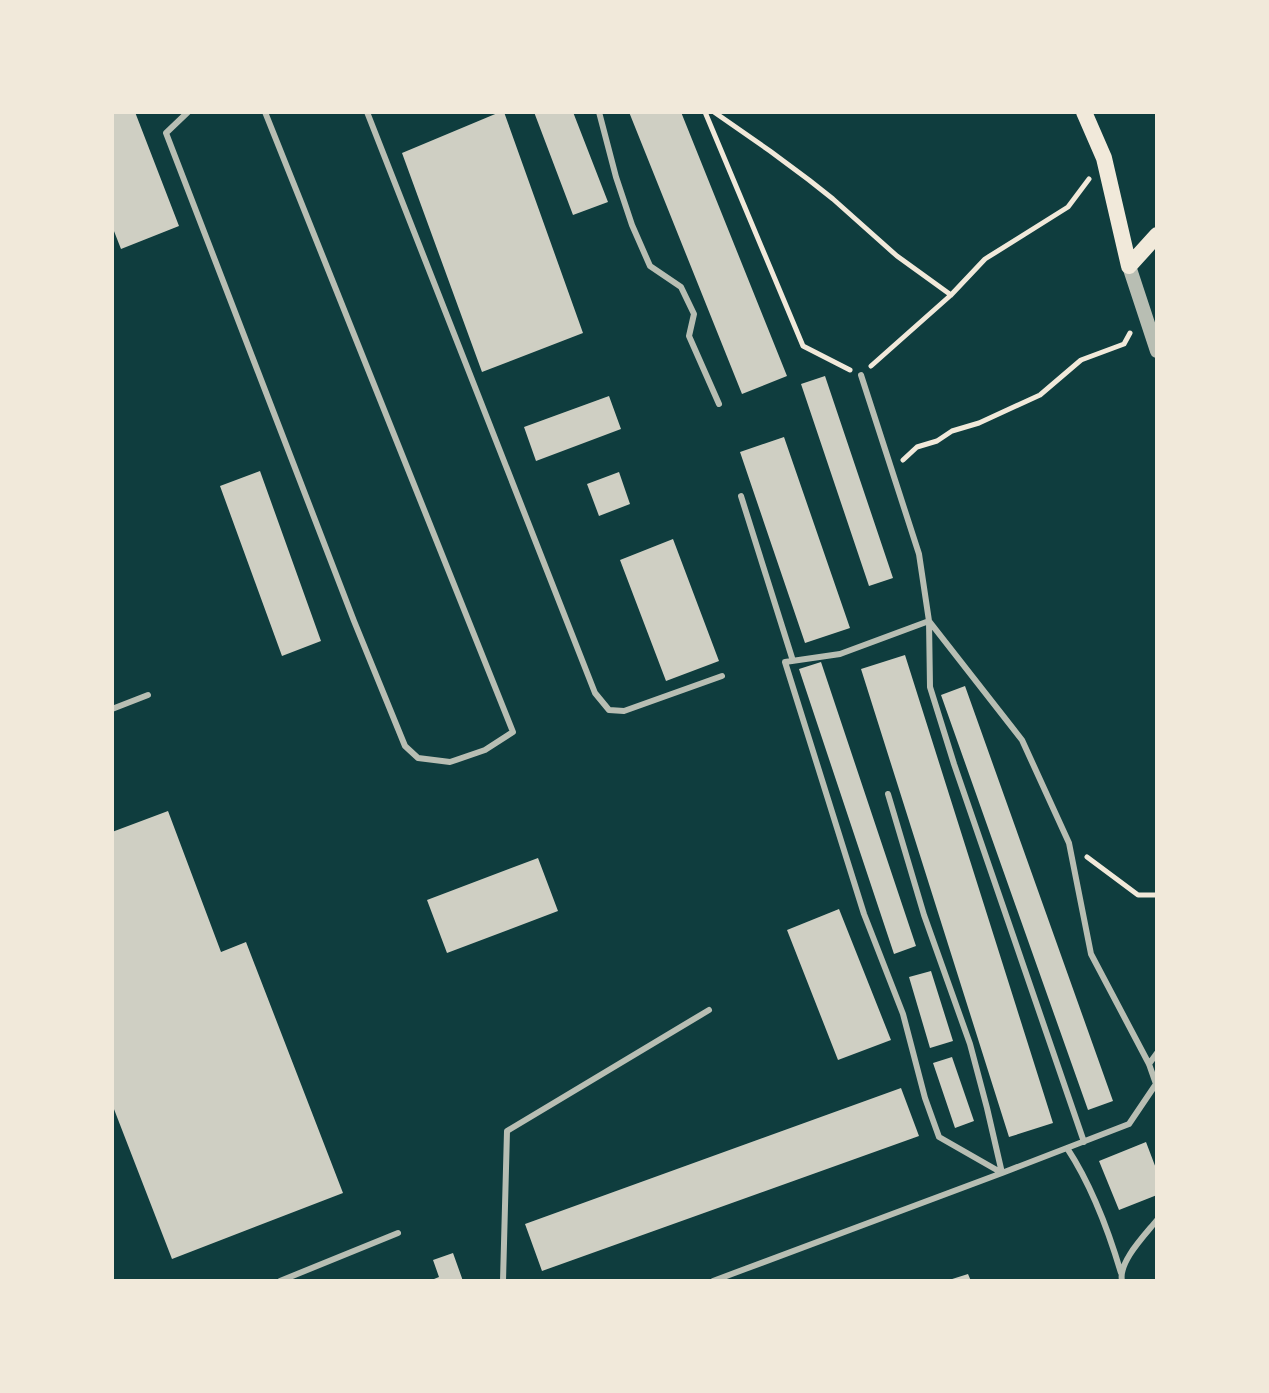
<svg xmlns="http://www.w3.org/2000/svg" width="1269" height="1393" font-family="'Fira Sans',sans-serif">
<style>
.building{fill:#cfcfc3}
.lines{fill:none;stroke-linecap:round;stroke-linejoin:round}
.path{stroke:#f1e9da;stroke-width:5}
.service{stroke:#b8beb3;stroke-width:6}
.tertiary{stroke:#b8beb3;stroke-width:14}
.secondary{stroke:#f1e9da;stroke-width:16}
</style>
<rect width="100%" height="100%" fill="#0f3d3e"/>
<path class="building" d="M112,112H135L179,226L121,249L112,226Z
M500,112H504L583,333L482,372L402,153Z
M534,112H573L608,202L573,215Z
M629,112H681L787,376L742,394Z
M825,376L893,578L869,586L801,384Z
M609,396L621,429L536,461L524,427Z
M784,437L850,628L805,643L740,452Z
M260,471L321,641L282,656L220,486Z
M619,472L630,504L599,516L587,484Z
M673,539L719,661L666,681L620,560Z
M905,655L1053,1123L1009,1137L861,669Z
M821,662L916,946L894,954L799,669Z
M965,686L1113,1101L1088,1110L941,695Z
M168,811L221,952L246,942L343,1193L172,1259L112,1104V832Z
M538,858L558,911L447,953L427,900Z
M839,909L891,1040L838,1060L787,930Z
M931,971L953,1041L930,1048L909,977Z
M952,1057L974,1121L955,1128L933,1063Z
M901,1088L919,1136L542,1271L525,1224Z
M1146,1142L1157,1171V1195L1119,1210L1099,1161Z
M453,1253L463,1281H429L439,1277L433,1260Z
M968,1274L971,1281H949V1280Z"/>
<g class="lines">
<path class="path" d="M705,112L803,346L850,370
M714,112L770,151L809,180L833,199L897,256L951,295
M871,366L951,295L985,259L1068,207L1089,179
M903,460L917,447L937,441L952,431L979,423L1040,395L1081,360L1124,344L1130,333
M1087,857L1138,895H1157"/>
<path class="service" d="M188,112L166,133L354,621L405,746L418,758L450,762L485,750L513,732L265,112
M367,112L595,693L609,710L624,711L722,676
M599,112L616,177L632,225L650,266L681,287L694,314L689,336L719,404
M861,375L919,554L929,621L840,654L785,662L864,914L903,1014L925,1098L939,1137L1002,1173L1129,1124L1156,1084L1149,1064L1091,954L1069,843L1022,740L929,621
M741,496L793,661
M929,621L930,687L954,764L1084,1142
M112,709L148,695
M1149,1064L1157,1053
M1067,1148C1092,1186 1108,1229 1121,1273
M280,1281L398,1233
M503,1281L507,1131L709,1010
M713,1281L1002,1173L987,1108L970,1044L924,915L888,794
M1122,1281C1118,1262 1145,1235 1157,1220"/>
<path class="tertiary" d="M1129,266L1157,351"/>
<path class="secondary" d="M1084,112L1104,158L1129,266
M1129,266L1157,235"/>
</g>
<rect width="1269" height="1393" fill="none" stroke="#f1e9da" stroke-width="228"/>
</svg>
